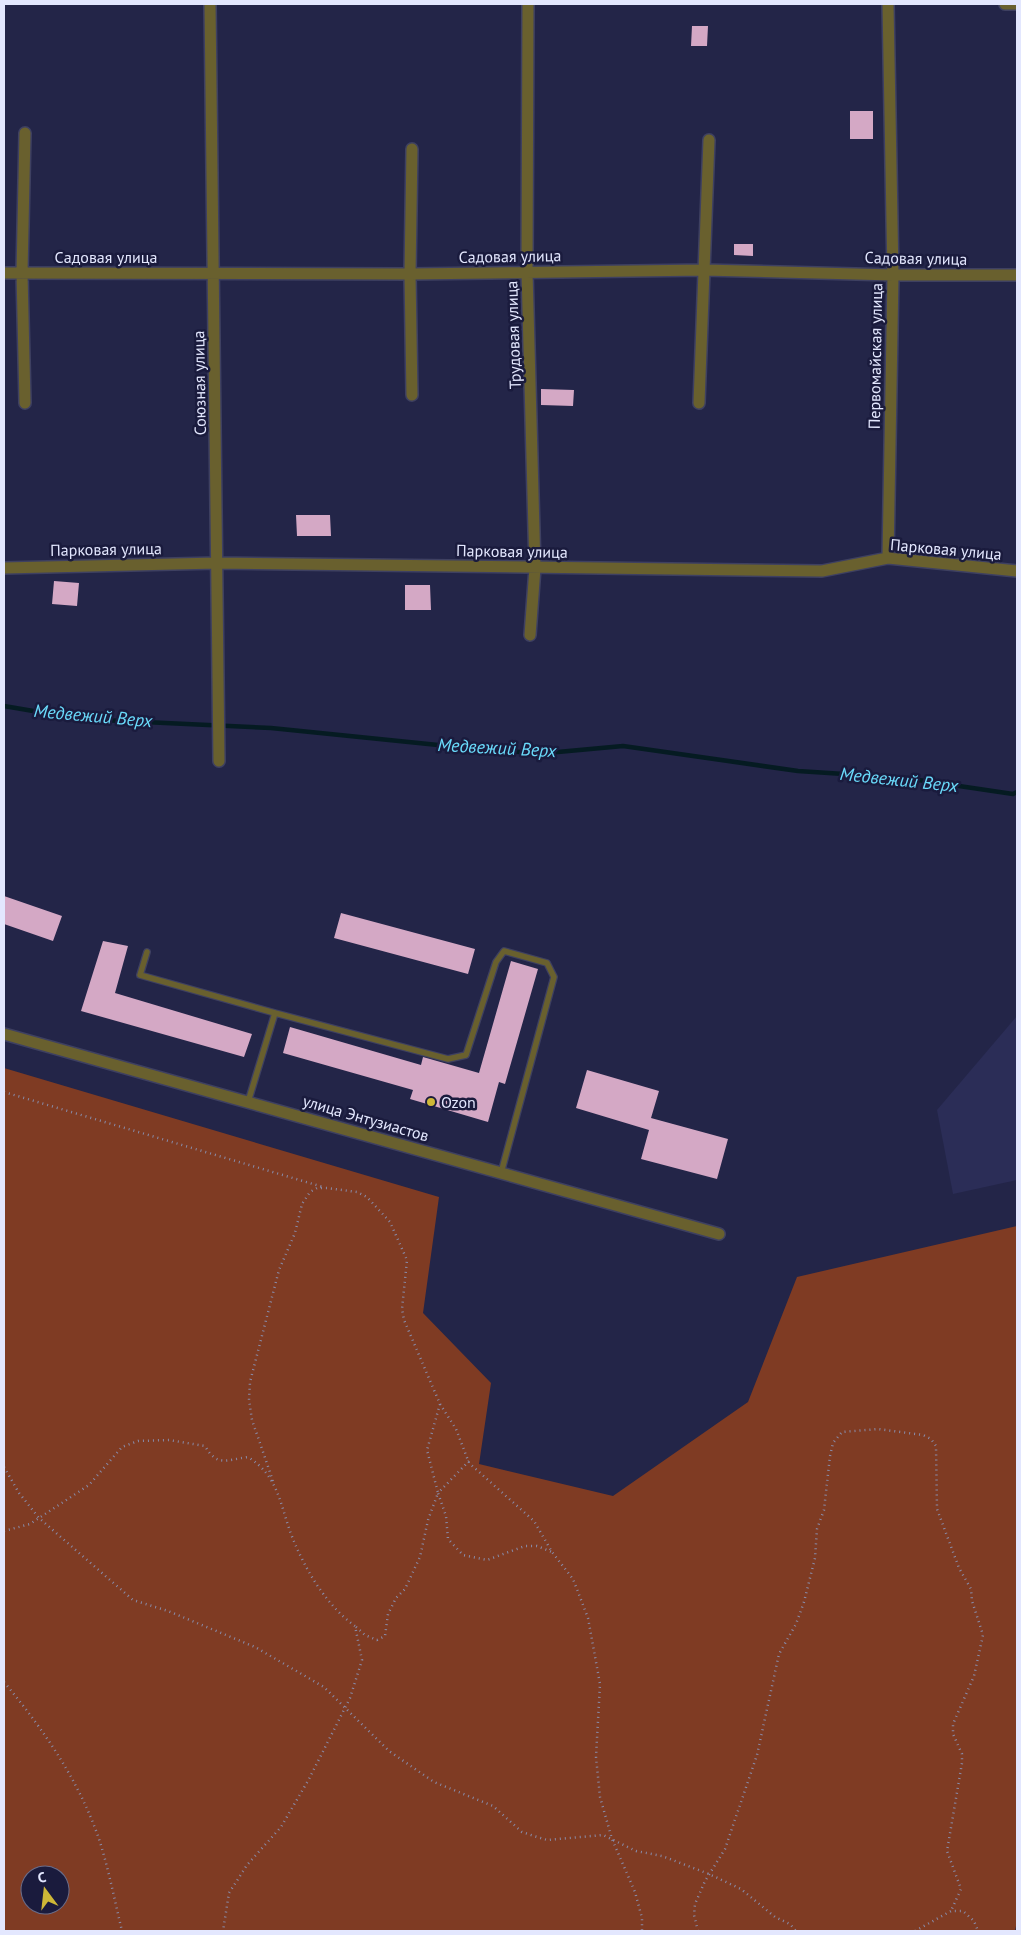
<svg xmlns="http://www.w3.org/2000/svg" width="1021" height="1935" font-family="'PT Sans',sans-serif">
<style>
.built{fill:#2b2d57}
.green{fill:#7f3b23;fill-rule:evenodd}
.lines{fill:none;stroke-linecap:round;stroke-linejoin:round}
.stream{stroke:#051b22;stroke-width:4.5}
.building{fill:#d4a8c5}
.service-casing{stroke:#3e4061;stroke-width:8}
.minor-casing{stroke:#3e4061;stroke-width:14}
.path{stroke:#898ca9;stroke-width:2.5;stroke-dasharray:1 4;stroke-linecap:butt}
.service{stroke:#69602e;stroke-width:5.5}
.minor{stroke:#69602e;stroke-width:11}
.poi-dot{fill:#ceb837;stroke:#1a1b3d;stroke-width:2}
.labels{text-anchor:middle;stroke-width:5;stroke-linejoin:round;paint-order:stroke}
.street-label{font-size:16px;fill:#e3e7fe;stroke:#1a1b3d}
.poi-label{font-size:16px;fill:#e3e7fe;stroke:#1a1b3d;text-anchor:start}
.water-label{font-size:18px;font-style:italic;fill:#6adbfb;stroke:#1a1b3d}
</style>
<rect width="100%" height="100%" fill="#232548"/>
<path class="built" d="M1017,1016V1180L953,1194L937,1110Z"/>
<path class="green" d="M4,1068L439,1197L423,1313L491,1383L479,1464L613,1496L748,1402L797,1277L1017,1226V1921L1015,1931H4ZM30,1875H60V1905H30Z"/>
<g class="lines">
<path class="stream" d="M4,706L80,719L271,728L497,751L547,753L623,746L798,771L905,778L1013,794L1017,792"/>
</g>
<path class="building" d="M692,26H708L707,46H691Z
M850,111H873V139H850Z
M734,244H753V256L734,255Z
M541,389L574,390L573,406L541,405Z
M296,515H330L331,536H297Z
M54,581L79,583L77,606L52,604Z
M405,585H430L431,610H405Z
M4,896L62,916L53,941L4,924Z
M341,913L475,949L468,974L334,938Z
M103,941L128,946L115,993L252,1034L244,1057L81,1011Z
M511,961L538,969L505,1084L499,1082L488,1122L410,1099L413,1090L283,1053L290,1027L421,1065L423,1057L479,1073Z
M587,1070L659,1091L651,1118L728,1139L717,1179L641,1159L649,1130L576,1108Z"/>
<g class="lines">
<g class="service-casing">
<path id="service" d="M147,952L140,975L275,1013
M248,1102L275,1013L448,1059L466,1055L496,962L504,951L547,963L554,977L501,1173"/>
</g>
<g class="minor-casing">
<path id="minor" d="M210,4L219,761
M528,4L527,272L535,568L530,635
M888,4L893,275L888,558
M1005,4H1017
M4,273L410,274L704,270L893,275H1017
M412,395L410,274L412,149
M25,403L22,273L25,133
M699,403L709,140
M4,568L217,563L822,571L888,558L1017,571
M4,1034L719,1234"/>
</g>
<path class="path" d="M4,1092L323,1187
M440,1404L456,1429L469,1463L534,1521L552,1552L573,1579L588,1618L600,1684L596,1757L600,1797L612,1839L635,1892L642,1918V1931
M469,1461L438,1493L446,1516L448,1539L463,1555L487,1560L525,1546H537L552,1552
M4,1467L19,1493L39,1518L133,1600L168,1611L255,1647L324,1687L389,1751L434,1782L493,1806L522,1832L534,1836L547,1840L603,1835L636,1851L662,1856L709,1874L741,1889L775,1917L790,1924L796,1931
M273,1481L252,1420L249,1400L250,1382L279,1270L295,1233L302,1204L310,1192L317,1188H327L357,1192L367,1197L390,1222L407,1260L402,1309L404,1320L440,1404L427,1450L438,1493L428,1520L420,1557L405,1589L396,1598L388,1614L385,1636L377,1640L365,1635L355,1626
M4,1531L30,1524L89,1485L122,1447L138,1441L169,1440L205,1446C217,1467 226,1460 248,1457C280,1477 280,1507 293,1539C306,1571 327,1606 355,1626L362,1660L350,1698L309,1779L281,1827L247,1865L229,1893L223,1931
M4,1682C44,1730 80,1782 100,1842C109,1871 115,1902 122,1931
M698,1931L694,1915L695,1904L705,1881L725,1849L757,1755L779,1654L796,1624L804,1602L815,1558L817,1529L824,1510L830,1456L833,1443L842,1432L878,1429L923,1435L931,1439L936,1446L937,1509L959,1568L971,1589L972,1601L983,1635L974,1676L953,1724V1734L962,1754V1763L947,1851L961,1889L951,1911
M915,1931L951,1911H963L974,1921L978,1931"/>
<use href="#service" class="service"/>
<use href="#minor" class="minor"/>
</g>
<circle class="poi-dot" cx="431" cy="1102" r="5"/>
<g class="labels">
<g class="street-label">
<text transform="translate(510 256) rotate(-1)" y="6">Садовая улица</text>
<text x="106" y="263">Садовая улица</text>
<text transform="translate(916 258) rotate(1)" y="6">Садовая улица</text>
<text transform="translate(513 335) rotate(-92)" y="6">Трудовая улица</text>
<text transform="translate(875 356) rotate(-89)" y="6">Первомайская улица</text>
<text transform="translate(199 383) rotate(-91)" y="6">Союзная улица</text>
<text transform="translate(106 549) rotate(-1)" y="6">Парковая улица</text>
<text transform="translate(946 549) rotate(5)" y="6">Парковая улица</text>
<text transform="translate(512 551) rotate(1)" y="6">Парковая улица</text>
<text transform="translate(366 1118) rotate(16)" y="6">улица Энтузиастов</text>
</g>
<g class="poi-label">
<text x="441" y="1108">Ozon</text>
</g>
<g class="water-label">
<text transform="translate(93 716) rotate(5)" y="6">Медвежий Верх</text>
<text transform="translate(497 748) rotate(3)" y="6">Медвежий Верх</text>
<text transform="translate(899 780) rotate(6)" y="6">Медвежий Верх</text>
</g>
</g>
<rect width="1021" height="1935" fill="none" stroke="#e3e7fe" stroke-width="10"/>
<g transform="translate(45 1890) rotate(345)"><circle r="24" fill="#1a1b3d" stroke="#6a6d8a"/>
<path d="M0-4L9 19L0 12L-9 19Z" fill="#ceb837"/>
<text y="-8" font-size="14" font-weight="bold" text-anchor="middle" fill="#e3e7fe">С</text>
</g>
</svg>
